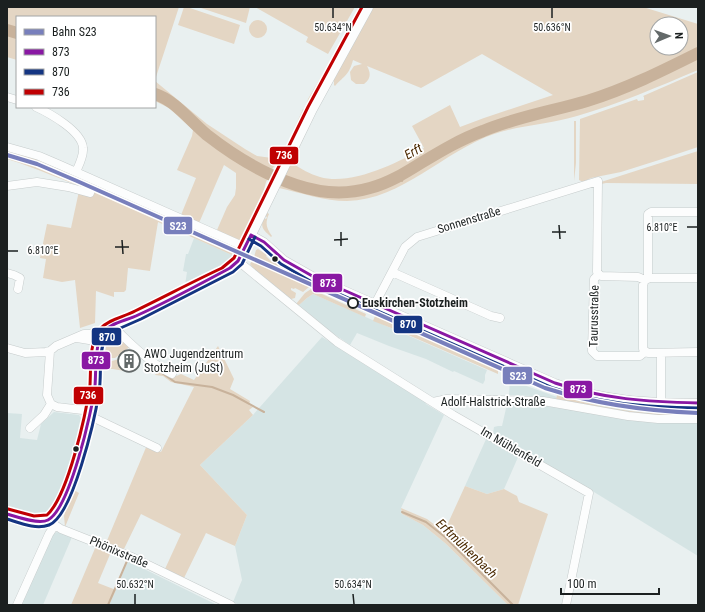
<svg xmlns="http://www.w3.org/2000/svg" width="705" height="612" font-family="'Roboto Condensed',sans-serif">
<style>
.built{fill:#d5e4e4}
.green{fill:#e4d6c4;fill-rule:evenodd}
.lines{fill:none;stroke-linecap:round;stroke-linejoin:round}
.stream{stroke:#c8b29b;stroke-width:2}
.river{stroke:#c8b29b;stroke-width:12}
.minor-casing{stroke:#c6cccc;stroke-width:9}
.major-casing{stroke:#c6cccc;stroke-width:11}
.minor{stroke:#fcfdfd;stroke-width:8}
.major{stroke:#fcfdfd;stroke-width:10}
.bus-1-casing{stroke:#fff;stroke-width:6}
.bus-2-casing{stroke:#fff;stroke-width:6}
.bus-3-casing{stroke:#fff;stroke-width:6}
.bus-1{stroke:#8918a3;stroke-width:3}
.bus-2{stroke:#143582;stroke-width:3}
.bus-3{stroke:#c00002;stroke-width:3}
.rail-1-casing{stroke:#fff;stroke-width:7}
.rail-1{stroke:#787fbc;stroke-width:4}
.ticks{fill:none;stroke:#1b2020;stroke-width:1.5}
.bus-dot{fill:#1b2020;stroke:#fff;stroke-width:1.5}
.stop-dot{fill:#fff;stroke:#1b2020;stroke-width:2}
.labels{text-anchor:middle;stroke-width:3.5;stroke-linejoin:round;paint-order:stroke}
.street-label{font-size:12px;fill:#1b2020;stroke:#fff}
.stop-label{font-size:12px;font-weight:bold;fill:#1b2020;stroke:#fff;text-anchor:start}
.poi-label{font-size:12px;fill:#1b2020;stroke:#fff;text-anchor:start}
.water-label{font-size:13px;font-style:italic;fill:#4a2900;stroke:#fff}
.ticks-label{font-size:10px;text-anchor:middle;fill:#1b2020;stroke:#fff;stroke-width:3.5;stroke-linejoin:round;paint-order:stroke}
.line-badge{stroke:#fff;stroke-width:1.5}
.badge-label{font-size:11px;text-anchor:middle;font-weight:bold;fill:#fff}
</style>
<rect width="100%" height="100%" fill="#e9f0f0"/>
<path class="built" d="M7,152L50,167L96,187L94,190L52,172L7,156Z
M97,188L123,199L235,248L233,252L176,227L95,191Z
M194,238L232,255L229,262L226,264L185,285L187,272L183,271L186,254H188Z
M254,257L550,388L598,401L625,406L653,409L698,410V415L648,413L620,410L577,401L557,395L469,358L411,330L252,261Z
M313,294L487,370L485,375V380L483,384L454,371L453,372L426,359L389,346L357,333L350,345L330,331L299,305L307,298Z
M322,337L425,401L426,404L444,415L401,508L402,514L423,525L445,543L508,605H239L233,602L242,580L235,546L247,515L200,465L253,415Z
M510,380L557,397L556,400L531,396L509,395Z
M507,404L552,405L656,422L698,423V556L594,492L493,434L494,427L498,426H502Z
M54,412L79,415L82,420L61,494L53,507L44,513L33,515L7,509V413L22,414L20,438L37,440L41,424Z
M487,437L519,455L504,489L487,494L465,486Z
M57,532L72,537L43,605H20L51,535Z
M128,561L217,605H109Z"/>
<path class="green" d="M7,7H179L155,80V17H17V60L7,57Z
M184,7H187L240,25L234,44L178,25Z
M198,7H250L246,23Z
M255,7H355L328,54L306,42L308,37Z
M362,7L310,105L307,103L308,99Z
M372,7H643L698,24V70C658,87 618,104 577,116C550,124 521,125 494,134C444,151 402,200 347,201C324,201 302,193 279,188L282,182L306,190L318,188L297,183L284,177L311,122L292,163C301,169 310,174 320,177C351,186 397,163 424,148L412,126L450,105L460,127L484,118L553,95L482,54L421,88L367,66C371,73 371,79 364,84H356L351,80L350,72L354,66L362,64L353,60C349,75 345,75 335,86L334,85V74ZM657,24H681V48H657Z
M249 29a9 9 0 1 1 18 0a9 9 0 1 1-18 0Z
M698,72V147L659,160L621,172L591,178L583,182L579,180L580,119L637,99L638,101L644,100V97L643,96Z
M155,81L207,124L245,149L257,156L272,158L276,162L266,182L261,201L244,238L239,241L217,230L227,207L235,195L236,188V173L224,165L199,223L181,215L196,178L177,170L192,136L193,130L169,108L155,101Z
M303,109L305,110V112L287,148L295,127Z
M574,121H576V163L574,181Z
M7,149L29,156L98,184L96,187L50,167L7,152Z
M698,151V184L606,183L601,184V182Z
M7,156L52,172L94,190L93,191C64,181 37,168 7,159Z
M100,186L236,246L235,248L229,245L97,188Z
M79,191L94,194L95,191L233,252L232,255L158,222L150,271L128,268L126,290L124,292H114V297L96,291L95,323L80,328L75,280L62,282L43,278L46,259L40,258L47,224L71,228Z
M266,212L269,214C265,223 266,228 272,236L271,237C265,231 259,228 264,218L266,219L267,217L265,216Z
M258,249L267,255L266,256L272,262L274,261L288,270L402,319V320L410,324L412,323L569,393L615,402L639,405L698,407V410C683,410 667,410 652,409C617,406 583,398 550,388L254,257L256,250Z
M252,261L309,287L303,292L295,288L294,289L291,288V290L296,293L295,298L291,299L253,268L250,264Z
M311,289L366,314L365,317L313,294L307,298L299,305L296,304L305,293Z
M375,316L498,370V374L399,331L373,321Z
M114,335L124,340L131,346L115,358H104L107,341Z
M218,346L234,379L230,389L250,401L249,405L253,407L249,410L253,415L200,465L247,515L235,546L206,533L184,578L165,569L181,534L141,514L124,549L106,543L147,445L161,452L194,387L171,382L163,376L155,375L160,368C167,373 172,379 181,374L194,380Z
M119,359L122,362L120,364L125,371L106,368V366H102L103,360L112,361Z
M557,395C587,404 617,410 648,413C665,414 681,414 698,415V417L647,416L556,400Z
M465,486L487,494L504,489L517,496L519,502L548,514L518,605H508L445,543L423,525L402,514L401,508L427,519L444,532Z
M72,489L79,493L65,527L64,516Z
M96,546L111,552L98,583L116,590L109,605H71Z"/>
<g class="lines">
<path class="stream" d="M402,181L404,174
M162,373L175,382L212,387L233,395L264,412
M402,512L426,522L445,537L513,605
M108,605L127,561"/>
<path class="river" d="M7,30L17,33
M155,94C176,101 190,121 207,135C234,156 263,174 296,185C320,193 346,195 370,188C389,183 405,173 421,163C441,151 461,139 483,131C516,117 553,111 587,101C626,89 662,71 698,53"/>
<g class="minor-casing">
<path id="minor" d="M7,97L17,100
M36,107C49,113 82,131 83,148C84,155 79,165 76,172
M7,147L39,156L60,165L245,247
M7,186L37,182L68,187L90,193
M251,235L264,242L284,260L314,277L555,383C604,401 647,402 698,403
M238,261L337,342L453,415L589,493L566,605
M392,272L491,316L500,318
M7,273L14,275L20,278L18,289
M599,274L594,279L592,351L597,356H640L645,352
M648,278V214L651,212H698
M698,278H650L645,280L643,285V349L648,353L698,352
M375,304L405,247L417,237L598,181L597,272L601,276L638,277L645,280
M113,326C130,344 150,363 172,374
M77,338L89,340L98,343
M7,348L25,353L46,352L50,351L56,346L84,334H102
M50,351L47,395L51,404L57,407L91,411
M433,402L447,399L543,401L628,416L658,419H698
M661,403V353
M90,416L157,448
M30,428L44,415L51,404
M52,518L55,525L61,529L132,557L231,605
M17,605L49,534L55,525"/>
</g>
<g class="major-casing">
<path id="major" d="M7,514C19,517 36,524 49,520C67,514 92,411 94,390C96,379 96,343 101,336C108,324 126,322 137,316C166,301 195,286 224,272L230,268L238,261L312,109L368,7"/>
</g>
<use href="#minor" class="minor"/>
<use href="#major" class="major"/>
<g class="bus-1-casing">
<path id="bus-1" d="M251,235L264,242L284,260L314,277L555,383C603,399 648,402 698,403
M7,514C17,517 39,525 48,520C70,508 92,411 95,386C96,374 95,345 101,335C108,323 126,321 138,315C169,301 200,284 230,268L238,261L251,235"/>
</g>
<g class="bus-2-casing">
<path id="bus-2" d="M249,239L261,246L281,264L312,282L553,388C602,404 647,407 698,408
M7,519C20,523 36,530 49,525C73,516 95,418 99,392C102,375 98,354 105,338L116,330L141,319L233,272L242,264L255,237"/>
</g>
<g class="bus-3-casing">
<path id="bus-3" d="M8,509L34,516L47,515C68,496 86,414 90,385C91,369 89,341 100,329C109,319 124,317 135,311C164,297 192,282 222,268L234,258L308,107L362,7"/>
</g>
<use href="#bus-1" class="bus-1"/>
<use href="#bus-2" class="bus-2"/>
<use href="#bus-3" class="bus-3"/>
<g class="rail-1-casing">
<path id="rail-1" d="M7,155L37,164L77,181L545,388C595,404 645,411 698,413"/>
</g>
<use href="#rail-1" class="rail-1"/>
</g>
<path class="ticks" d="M333,8V18M552,8V18M559,225L560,239M687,227H697M341,232V246M552,232H566M122,240L123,254M334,240L348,239M115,247H129M8,251H18M135,594V604M353,594L354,604"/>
<defs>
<g id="building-ring" transform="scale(1.15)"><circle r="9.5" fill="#fff" stroke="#636969" stroke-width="1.5"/><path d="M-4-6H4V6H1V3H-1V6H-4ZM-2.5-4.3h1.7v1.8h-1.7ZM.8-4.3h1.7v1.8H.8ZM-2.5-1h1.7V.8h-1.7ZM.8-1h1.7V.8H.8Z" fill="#636969"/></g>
</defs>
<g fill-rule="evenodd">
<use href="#building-ring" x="129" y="361"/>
</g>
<g class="bus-dot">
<circle cx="275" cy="259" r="3.5"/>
<circle cx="76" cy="449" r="3.5"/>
</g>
<circle class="stop-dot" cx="353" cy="303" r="5"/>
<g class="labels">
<g class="street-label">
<text transform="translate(469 220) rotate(-17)" y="4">Sonnenstraße</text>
<text transform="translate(594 316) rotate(-89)" y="4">Taurusstraße</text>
<text x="493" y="406">Adolf-Halstrick-Straße</text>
<text transform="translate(511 447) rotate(30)" y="4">Im Mühlenfeld</text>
<text transform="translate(119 552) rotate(23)" y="4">Phönixstraße</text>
</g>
<g class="stop-label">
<text x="362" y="307">Euskirchen-Stotzheim</text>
</g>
<g class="poi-label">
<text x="144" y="358">AWO Jugendzentrum<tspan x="144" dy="14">Stotzheim (JuSt)</tspan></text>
</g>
<g class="water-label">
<text transform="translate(413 151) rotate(-29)" y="5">Erft</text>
<text transform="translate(467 548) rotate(44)" y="5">Erftmühlenbach</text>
</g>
</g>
<g class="ticks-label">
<text x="333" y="31">50.634°N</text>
<text x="552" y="31">50.636°N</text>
<text x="662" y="231">6.810°E</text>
<text x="43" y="254">6.810°E</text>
<text x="135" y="588">50.632°N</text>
<text x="353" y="588">50.634°N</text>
</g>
<g class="line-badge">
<rect x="269" y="146" width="30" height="19" rx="4" fill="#c00002"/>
<rect x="163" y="216" width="30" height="19" rx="4" fill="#787fbc"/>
<rect x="312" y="273" width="31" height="20" rx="4" fill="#8918a3"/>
<rect x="393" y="315" width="30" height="19" rx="4" fill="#143582"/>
<rect x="91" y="327" width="31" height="19" rx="4" fill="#143582"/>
<rect x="81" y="351" width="30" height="19" rx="4" fill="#8918a3"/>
<rect x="502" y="366" width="31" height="19" rx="4" fill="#787fbc"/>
<rect x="563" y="380" width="30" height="19" rx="4" fill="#8918a3"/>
<rect x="73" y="386" width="31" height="19" rx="4" fill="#c00002"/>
</g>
<g class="badge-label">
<text x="284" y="159">736</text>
<text x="178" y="230">S23</text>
<text x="328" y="287">873</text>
<text x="408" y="328">870</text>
<text x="107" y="341">870</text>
<text x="96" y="364">873</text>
<text x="518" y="380">S23</text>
<text x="578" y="393">873</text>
<text x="88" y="399">736</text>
</g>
<rect width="705" height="612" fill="none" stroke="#1b2020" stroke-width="16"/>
<rect x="16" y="16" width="140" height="92" fill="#ffffff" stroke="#a4a6a6"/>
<rect x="24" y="29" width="20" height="6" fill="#787fbc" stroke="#a4a6a6"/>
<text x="52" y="36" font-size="12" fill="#1b2020">Bahn S23</text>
<rect x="24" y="49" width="20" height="6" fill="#8918a3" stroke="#a4a6a6"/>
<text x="52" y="56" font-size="12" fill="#1b2020">873</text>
<rect x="24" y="69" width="20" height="6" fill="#143582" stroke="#a4a6a6"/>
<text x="52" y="76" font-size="12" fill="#1b2020">870</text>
<rect x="24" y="89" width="20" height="6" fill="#c00002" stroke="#a4a6a6"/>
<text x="52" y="96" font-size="12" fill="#1b2020">736</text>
<g transform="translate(669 36) rotate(88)"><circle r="19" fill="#ffffff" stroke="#a4a6a6"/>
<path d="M0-3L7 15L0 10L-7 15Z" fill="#636969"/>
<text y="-6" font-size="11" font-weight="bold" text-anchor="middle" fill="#1b2020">N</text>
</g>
<path d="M561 588v6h98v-6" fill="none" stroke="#1b2020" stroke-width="2"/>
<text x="567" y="588" font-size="12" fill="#1b2020" stroke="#ffffff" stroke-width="3" paint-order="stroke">100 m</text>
</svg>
